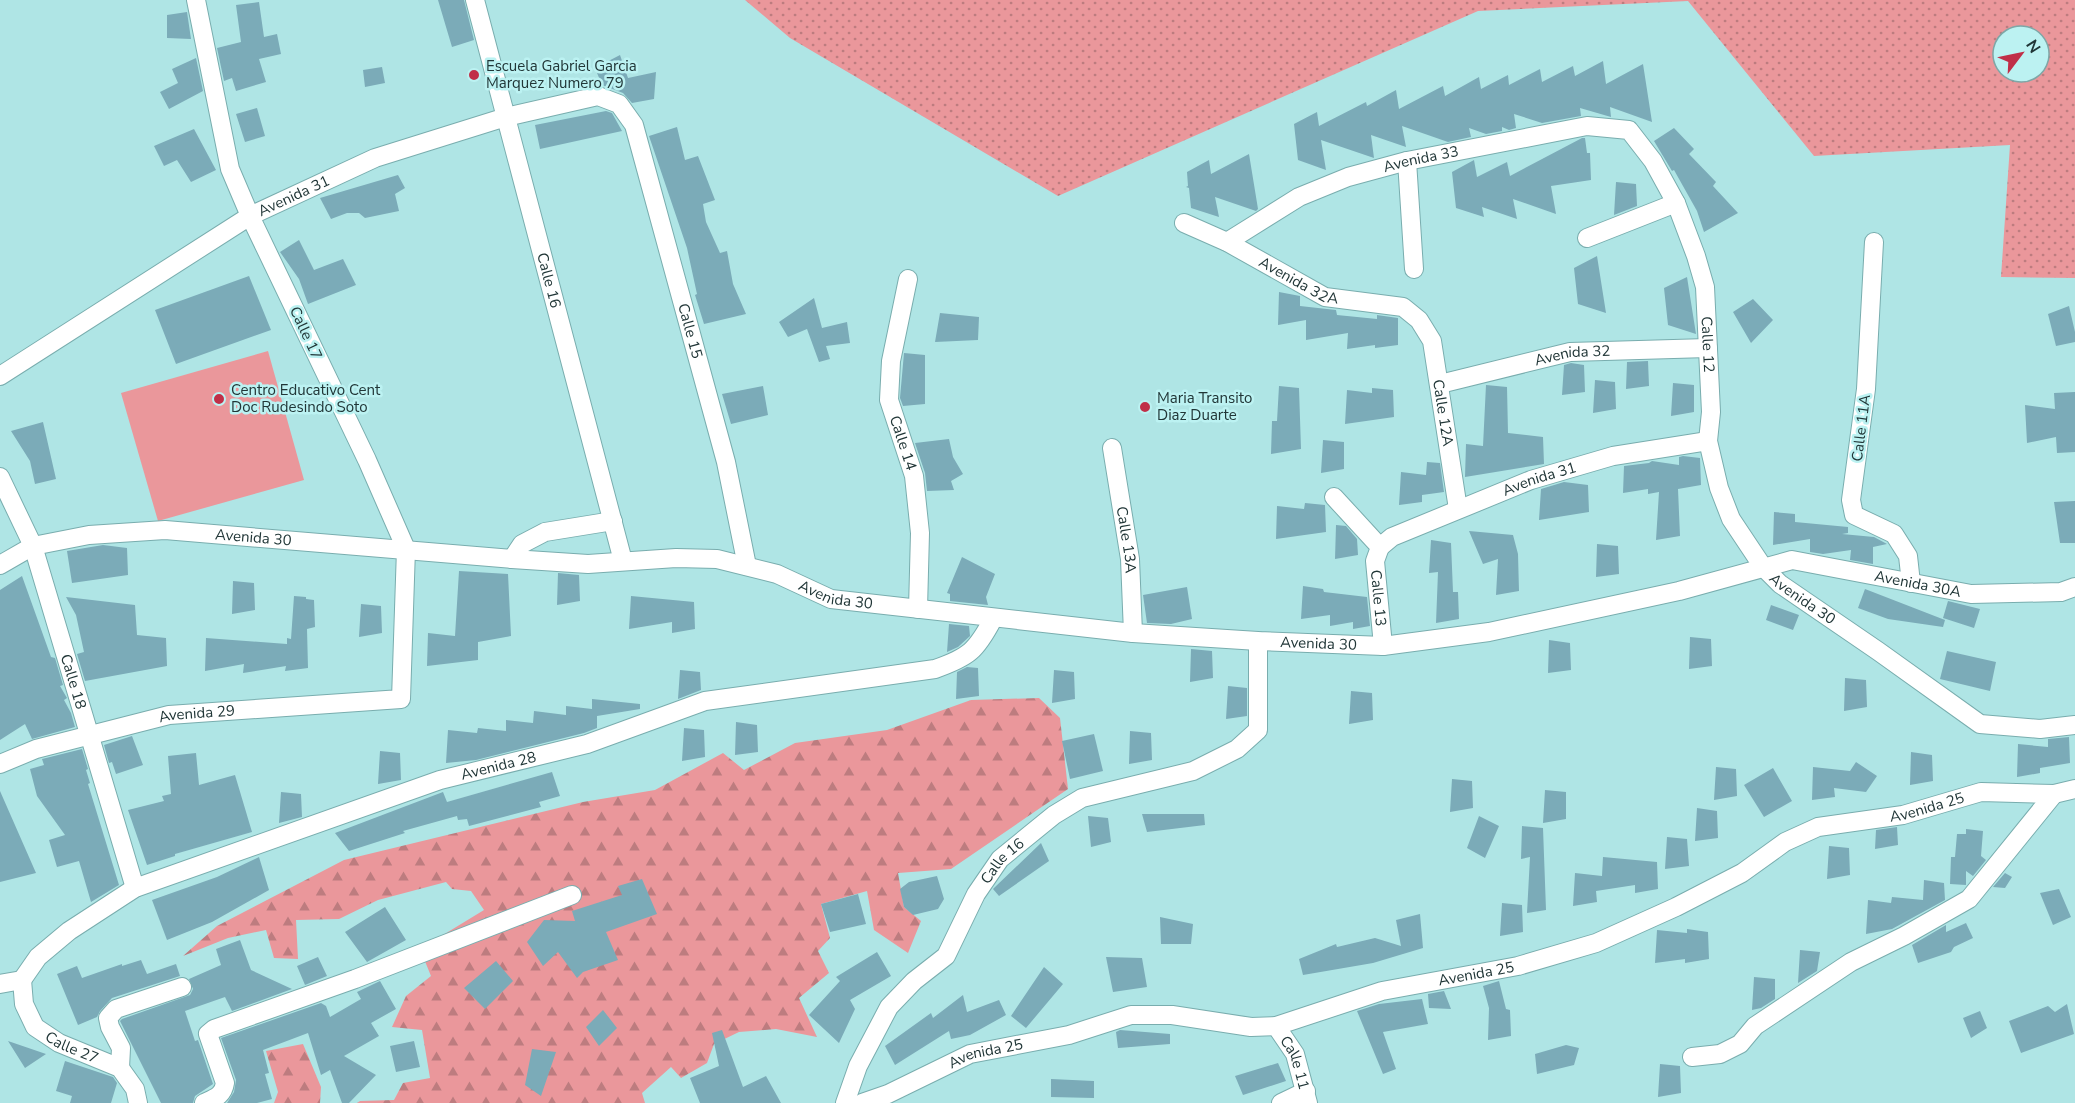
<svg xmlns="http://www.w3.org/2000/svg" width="2075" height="1103" font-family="'Nunito Sans',sans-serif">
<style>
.grass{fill:url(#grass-dots);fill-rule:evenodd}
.forest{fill:url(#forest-firs)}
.pitch{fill:#ea979b}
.building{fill:#7babb8}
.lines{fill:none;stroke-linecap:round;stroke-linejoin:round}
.street-casing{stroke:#79adae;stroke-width:20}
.street{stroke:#fff;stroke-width:18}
.poi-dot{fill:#c02f48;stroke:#bcf2f2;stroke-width:2}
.labels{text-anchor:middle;stroke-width:5;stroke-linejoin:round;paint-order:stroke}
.poi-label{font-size:15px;fill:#213637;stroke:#bcf2f2;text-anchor:start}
.street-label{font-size:15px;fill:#213637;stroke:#bcf2f2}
</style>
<defs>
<pattern id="grass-dots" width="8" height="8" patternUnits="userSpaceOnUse" patternTransform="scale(1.5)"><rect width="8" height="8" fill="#ea979b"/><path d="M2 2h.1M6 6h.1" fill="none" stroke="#bd7c7f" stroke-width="1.8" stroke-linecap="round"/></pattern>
<pattern id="forest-firs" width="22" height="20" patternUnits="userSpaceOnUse" patternTransform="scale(1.5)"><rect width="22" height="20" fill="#ea979b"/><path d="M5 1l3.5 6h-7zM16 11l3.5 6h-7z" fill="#bd7c7f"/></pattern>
</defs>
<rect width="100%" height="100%" fill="#afe5e5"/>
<path class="grass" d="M745,0H2075V278L2001,277L2010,145L1814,156L1688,1L1478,11L1058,196L790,38ZM2003,36H2039V72H2003Z"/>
<path class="forest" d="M1039,698L1060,718L1068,789L951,869L898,873L904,907L921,921L908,953L874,930L867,891L821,904L830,938L818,951L829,973L799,998L817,1037L776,1029L739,1032L714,1044L707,1063L681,1078L671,1067L642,1093L645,1103H357L360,1101L394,1100L403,1083L430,1078L422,1030L392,1027L406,996L431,976L420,949L484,910L471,891L452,889L446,882L378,900L339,919L296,920L298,959L274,958L266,930L228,938L183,956L217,926L344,860L583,802L655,790L723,753L744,770L795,743L887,730L971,700Z
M303,1044L321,1087L320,1103H274L278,1092L266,1051Z"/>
<path class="pitch" d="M268,351L304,480L158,521L121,393Z"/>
<path class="building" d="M438,0H464L474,40L452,47Z
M259,2L264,37L277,34L281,54L259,59L266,82L236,91L232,78L224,81L217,48L241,42L236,5Z
M187,12L191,39L167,38V15Z
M620,55L628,78L656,72L654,99L632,103L623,93L602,85L595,68Z
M196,58L203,91L169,109L160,92L178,83L172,69Z
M1603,61L1606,84L1643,64L1652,122L1610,107L1611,117L1580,108L1581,116L1542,123L1514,114L1516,128L1509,130L1502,127V131L1486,134L1469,128L1471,137L1448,142L1402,126L1406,147L1371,135L1374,158L1321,140L1326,170L1298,160L1294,124L1317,112L1319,126L1366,102L1367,106L1396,90L1399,109L1443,86L1445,96L1479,77L1481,89L1508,75L1509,85L1540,69L1542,82L1573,66L1575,76Z
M382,67L385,83L365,87L363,70Z
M257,108L265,136L245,142L236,114Z
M606,111L612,113L622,131L540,149L535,125Z
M677,127L685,160L698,156L715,200L703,204L706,222L720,253L727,251L733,284L746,314L704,324L695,295L697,294L687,248L649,136Z
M1674,128L1694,149L1689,154L1716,182L1713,186L1738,213L1704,232L1697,211L1674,170L1672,171L1654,141Z
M194,129L216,170L191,182L177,160L164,166L154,146Z
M1582,138H1585L1587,153H1590L1591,180L1551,186L1556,214L1513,199L1517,219L1482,207L1484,217L1456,208L1452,172L1474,160L1477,177L1507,162L1510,176Z
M1249,154L1258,209L1256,211L1215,197L1219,217L1191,208L1189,188L1186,187L1188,186L1187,172L1209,160L1211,174Z
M398,175L405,188L395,194L399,211L365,218L359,213H347L331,219L320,198Z
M1616,182L1636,184L1637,206L1614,215Z
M299,240L314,270L343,259L356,285L308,304L299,279L280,252Z
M1597,256L1606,313L1578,304L1574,268Z
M249,276L271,330L176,364L155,310Z
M1687,277L1696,334L1668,325L1664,288Z
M1279,292L1300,296V306L1336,310L1337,315L1377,319V315L1398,318V345L1375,348V345L1347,349L1348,333L1306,340V320L1278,325Z
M814,298L822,328L847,322L850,343L826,346L830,359L819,362L807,329L788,337L779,322Z
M1753,299L1773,320L1751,343L1733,312Z
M2069,306L2075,332V342L2056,346L2048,314Z
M940,313L979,317L978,340L935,342Z
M904,353L925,355V404L903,406L900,398Z
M1648,361L1649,386L1626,389L1627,362Z
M1571,363L1584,365L1585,392L1562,395L1564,365Z
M1595,380L1615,382L1616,409L1593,413Z
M1673,383L1694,385V412L1671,416Z
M1486,385L1507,387L1508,433L1543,437L1544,464L1465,477L1466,444L1483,446Z
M763,386L768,415L731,424L722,394Z
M1279,386L1299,388L1301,449L1271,454L1272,421H1277Z
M1372,388L1393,390L1394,417L1345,424L1347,390L1372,393Z
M2075,392V452L2057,453L2056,437L2027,443L2025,405L2055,409L2054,393Z
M43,422L56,479L35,484L30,461L11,431Z
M949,439L953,457L963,474L951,481L954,490L927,491L925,473L915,443Z
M1323,440L1344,442V469L1321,473Z
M1683,456L1700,458L1701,485L1678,489L1680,536L1656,540L1659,492L1648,494V489L1623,493L1624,466L1649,463L1652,461L1679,465V457Z
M1427,462L1440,463L1444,492L1422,495V502L1399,505L1401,472L1426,475Z
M1564,482L1588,485L1589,512L1539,520L1541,489Z
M2075,501V543H2060L2054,502Z
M1305,503L1325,505L1326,532L1276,539L1277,506L1304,509Z
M1774,512L1795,514V522L1848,527V533L1842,534L1874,537L1887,544L1873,547V564L1850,560L1851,550L1823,554L1810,552V539L1773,545Z
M1336,525L1346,526L1357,539L1358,555L1335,559Z
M1469,531L1513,535L1518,554L1519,591L1496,595L1498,559L1483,564Z
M1431,540L1451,543L1453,592H1458L1459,619L1436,623L1438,572L1429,573Z
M1597,544L1618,546L1619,574L1596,577Z
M103,545L127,548L128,575L72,583L67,551Z
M962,557L995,574L986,597L988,605L950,601V594L947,593Z
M459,571L508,574L511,636L478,642V660L427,666L428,633L455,636Z
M558,573L579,575L580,601L557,605Z
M22,576L51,657L55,658L63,685L60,686L67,698L64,700L71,713L75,727L32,739L25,724L0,740V590Z
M233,581L254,583L255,610L232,614Z
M1303,586L1323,589L1324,592L1367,597L1370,626L1353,629V622L1330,626V615L1301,619Z
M1187,587L1192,619L1171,624L1147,623L1143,595Z
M1865,589L1945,620L1943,627L1888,619L1858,608Z
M294,596L306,597V599L314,600L315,627L307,629L308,668L285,671L286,666L243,673L244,664L205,671L206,638L287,644V638L291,639Z
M631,596L694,602L695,629L672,633V622L629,629Z
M66,597L135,605L137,635L166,638L167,666L85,681L77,654L84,652L76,615Z
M1948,601L1980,609L1974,628L1943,618Z
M361,604L381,606L382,633L359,637Z
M1771,605L1799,615L1793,630L1766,620Z
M949,624L969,626L970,636L958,647L947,652Z
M1690,637L1711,639L1712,666L1689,669Z
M1549,640L1570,643L1571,670L1548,673Z
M1191,649L1212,651L1213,678L1190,682Z
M1947,651L1996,662L1990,691L1940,679Z
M967,667L978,668L979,696L956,699L957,672Z
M680,670L700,672L701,690L678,699Z
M1054,670L1074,672L1075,699L1052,703Z
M1845,678L1866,680L1867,707L1844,711Z
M1228,686L1247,688V716L1226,719Z
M1351,691L1372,693L1373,720L1349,724Z
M592,699L640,704V709L597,716V728L584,733L476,760L446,763L448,730L477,733L478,728L506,731V720L533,723L534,711L566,715V706L592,709Z
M736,722L757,725L758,752L735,755Z
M684,728L704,730L705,757L682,761Z
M1130,731L1151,733L1152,760L1129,764Z
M1094,734L1103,771L1070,779L1062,741Z
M132,736L143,765L116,774L112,762L109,763L104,745Z
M2069,737L2070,763L2040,768V773L2017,777L2018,744L2048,747V739Z
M82,749L88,769L86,770L90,783L88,784L119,885L91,902L79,861L57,867L49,840L65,835L37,796L30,769L44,765L42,759Z
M380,751L400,753L401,780L378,784Z
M1911,752L1932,755L1933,781L1910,785Z
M196,753L199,785L235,775L252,832L175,854V856L147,865L128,810L164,801L162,796L171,794L168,756Z
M1856,762L1877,776L1866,792L1834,788L1835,797L1812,800L1813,767L1850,771Z
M1716,767L1736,769L1737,796L1714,800Z
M1773,768L1792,801L1764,817L1744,785Z
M552,772L560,796L539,802L541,807L469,826L467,819L458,820L457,816L403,831L405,833L349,851L335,833L443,792L447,802Z
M1452,779L1472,781L1473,808L1450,812Z
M1545,790L1566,792V819L1543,823Z
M0,791L36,873L0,882Z
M281,792L301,794L302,817L279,823Z
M1697,808L1717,811L1718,838L1695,841Z
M1142,814H1204L1205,825L1147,832Z
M1088,816L1108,818L1111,842L1091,847Z
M1479,816L1499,826L1485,858L1467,848Z
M1522,826L1543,828L1546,910L1527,913L1530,857L1521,859Z
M1897,827L1898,845L1875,849L1876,830Z
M1966,829L1983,831L1981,856L1986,860L1973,876L1966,871V885L1950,884L1951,857H1955L1957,834H1966Z
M1667,837L1687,839L1689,866L1665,869Z
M1041,843L1049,861L999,896L993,889L995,887Z
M1829,846L1849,848L1850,875L1827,879Z
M259,857L269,890L212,922L167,940L152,900L217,877Z
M1603,857L1657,862L1658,889L1635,893V885L1596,891L1597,902L1573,906L1575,873L1602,876Z
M2005,873L2012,877L2005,888L1993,887Z
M937,876L944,899L938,909L913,915L904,907L900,889L909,882Z
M642,879L657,914L606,932L618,960L583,972L577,978L558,952L543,966L527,942L544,920L575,921L572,911L622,895L618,886Z
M1924,880L1944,883L1945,900L1892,929L1866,934L1868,900L1891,903L1892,897L1923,900Z
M2059,889L2071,917L2053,925L2040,893Z
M858,894L866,924L830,932L821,904Z
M1502,903L1522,905L1523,932L1500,936Z
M385,907L406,940L367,962L345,932Z
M1420,914L1423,948L1373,963L1303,975L1299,959L1336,944L1337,947L1375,938L1401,946L1396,920Z
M1160,917L1193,924L1191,944H1161Z
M1966,923L1973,938L1954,947L1951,952L1918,963L1912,945L1946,925V932Z
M1687,929L1708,932L1709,959L1685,963V959L1655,963L1657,930L1687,933Z
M240,940L251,970L292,989L232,1011L225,997L185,1011L195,1041L198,1040L213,1084L195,1096L193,1103H161L120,1021L122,1019L190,995L193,989L189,979L221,965L216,949Z
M1800,950L1820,952L1817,971L1798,983Z
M877,952L891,976L850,1000L855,1009L839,1043L809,1015L840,981L836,977Z
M318,957L327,976L305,985L297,966Z
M1106,957L1142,958L1147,987L1113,992Z
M141,960L147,974L176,964L180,976L112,998L100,1011L97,1017L78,1025L57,974L77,966L82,978L122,964V966Z
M496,961L513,981L485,1009L464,988Z
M1044,967L1063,984L1026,1028L1011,1016Z
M1754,977L1775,979V999L1761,1008L1752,1010Z
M380,981L396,1009L371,1023L379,1036L344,1056L376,1075L349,1103H342L330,1070L321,1075L308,1033L263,1050L269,1073L265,1074L272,1099L257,1103H227L234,1092L236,1080L221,1038L321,1003L326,1006L330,1017L361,999L357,992Z
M1499,981L1506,1009L1510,1010L1511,1036L1488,1040L1489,1008L1483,986Z
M1444,991L1451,1009L1429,1008L1428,994Z
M963,995L967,1012L999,1000L1006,1015L970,1035L951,1039L949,1031L895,1065L885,1046L931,1013L933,1018Z
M1422,999L1428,1024L1383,1032L1396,1069L1383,1074L1357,1011L1379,1004Z
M2067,1004L2074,1034L2021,1053L2009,1021L2048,1006L2055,1012Z
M603,1010L617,1028L599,1046L586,1027Z
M1980,1011L1987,1028L1971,1038L1963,1018Z
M722,1030L743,1087L766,1076L781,1103H700L690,1078L719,1066L712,1033Z
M1120,1030L1170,1034V1044L1118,1048L1116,1032Z
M8,1041L46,1054L25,1068Z
M414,1041L420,1067L396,1072L390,1046Z
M1566,1045L1579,1048L1574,1065L1537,1074L1535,1054Z
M532,1049L556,1052L541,1096L525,1085Z
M65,1061L113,1077L117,1083L111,1103H70L72,1096L56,1091Z
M1278,1063L1286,1081L1243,1095L1235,1076Z
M1660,1064L1680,1066L1681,1093L1658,1097Z
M1051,1079L1094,1081V1098L1051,1097Z"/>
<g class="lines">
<g class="street-casing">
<g id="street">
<path id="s1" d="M475,0L623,561"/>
<path d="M1407,161L1414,269"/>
<path id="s2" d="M1184,223L1227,242L1325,297L1403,307L1419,320L1432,341L1458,509"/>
<path d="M1587,238L1676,203"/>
<path id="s3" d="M1227,242L1299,197L1348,177L1407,161L1587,126L1629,130L1653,161L1676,203L1696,256L1705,287L1711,412L1708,441L1719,488L1731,519L1763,567L1780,584L1878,651L1980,724L2040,729L2075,725"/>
<path d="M1874,242L1866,389L1851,500L1854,515L1894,534L1908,556L1911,583"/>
<path id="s4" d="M908,279L891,361L889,400L914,476L920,533L918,609"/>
<path id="s5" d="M0,376L250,216L375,158L506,117L598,96L619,104L634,125L726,462L747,566"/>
<path id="s6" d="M1440,384L1570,352L1708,348"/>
<path id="s7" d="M1112,448L1130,559L1133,633"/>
<path id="s8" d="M0,477L33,546L135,888"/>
<path id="s9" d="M1334,497L1380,547L1375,561L1383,646"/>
<path id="s10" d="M1380,547L1392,537L1531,480L1613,456L1708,441"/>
<path d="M512,559L522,544L545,532L613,521"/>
<path id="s11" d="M0,565L33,546L89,535L165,530L512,559L588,564L676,558L717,559L777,574L831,599L1133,633L1258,641L1383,646L1489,632L1679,591L1792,560L1971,594L2061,592L2075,587"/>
<path id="s12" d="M0,764L36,749L169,715L401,699L406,549L367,460L250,216L230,169L196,0"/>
<path id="s13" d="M22,980L38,957L69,931L135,888L440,780L587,744L705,701L935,669C969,657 976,651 993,619"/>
<path id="s14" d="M22,980L24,1004L35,1027L59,1043L120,1068L135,1089L138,1103"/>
<path d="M0,984L22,980"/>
<path id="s15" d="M1276,1026L1295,1054L1308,1103"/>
<path d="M1692,1057L1720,1054L1740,1044L1755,1026L1851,962L1904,936L1969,899L2054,794"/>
<path d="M120,1068L121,1048L110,1027L108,1018L116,1009L182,987"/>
<path d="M204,1103C215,1098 223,1096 225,1083L208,1034L214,1029L355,979L572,895"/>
<path id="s16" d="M845,1103L858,1066L889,1007L914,981L946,956L976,894L1000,859L1054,815L1082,798L1193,771L1237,749L1258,730V641"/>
<path id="s17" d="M862,1103L888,1094L970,1054L1069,1035L1131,1015H1172L1251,1027L1276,1026L1382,991L1518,966L1596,943L1676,907L1742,873L1785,842L1818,827L1903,815L1981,792L2054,794L2075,789"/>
<path d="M1281,1103L1306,1091"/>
</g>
</g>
<use href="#street" class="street"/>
</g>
<g class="poi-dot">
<circle cx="474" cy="75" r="6"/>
<circle cx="219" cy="399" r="6"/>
<circle cx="1145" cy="407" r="6"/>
</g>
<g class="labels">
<g class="poi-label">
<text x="486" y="71">Escuela Gabriel Garcia<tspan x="486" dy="17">Marquez Numero 79</tspan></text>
<text x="231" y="395">Centro Educativo Cent<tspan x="231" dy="17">Doc Rudesindo Soto</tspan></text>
<text x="1157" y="403">Maria Transito<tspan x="1157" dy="17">Diaz Duarte</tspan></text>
</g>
<g class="street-label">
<text dy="5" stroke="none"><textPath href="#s3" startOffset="213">Avenida 33</textPath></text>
<text dy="5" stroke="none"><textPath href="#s5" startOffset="345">Avenida 31</textPath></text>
<text dy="5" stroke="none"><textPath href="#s2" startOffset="129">Avenida 32A</textPath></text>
<text dy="5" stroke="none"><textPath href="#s1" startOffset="290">Calle 16</textPath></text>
<text dy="5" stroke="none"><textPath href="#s5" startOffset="928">Calle 15</textPath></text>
<text transform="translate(306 333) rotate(65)" y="5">Calle 17</text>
<text dy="5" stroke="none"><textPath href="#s3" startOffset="658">Calle 12</textPath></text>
<text dy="5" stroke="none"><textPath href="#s6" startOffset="136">Avenida 32</textPath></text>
<text dy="5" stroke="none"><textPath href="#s2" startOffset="356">Calle 12A</textPath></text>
<text transform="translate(1861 428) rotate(-83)" y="5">Calle 11A</text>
<text dy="5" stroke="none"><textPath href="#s4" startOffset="168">Calle 14</textPath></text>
<text dy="5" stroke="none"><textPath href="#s10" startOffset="174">Avenida 31</textPath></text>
<text dy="5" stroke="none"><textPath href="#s11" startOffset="260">Avenida 30</textPath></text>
<text dy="5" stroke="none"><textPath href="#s7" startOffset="93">Calle 13A</textPath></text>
<text dy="5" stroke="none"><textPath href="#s11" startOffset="1947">Avenida 30A</textPath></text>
<text dy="5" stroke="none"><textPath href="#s11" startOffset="850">Avenida 30</textPath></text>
<text dy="5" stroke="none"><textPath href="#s9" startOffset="120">Calle 13</textPath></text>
<text dy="5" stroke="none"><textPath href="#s3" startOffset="945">Avenida 30</textPath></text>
<text dy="5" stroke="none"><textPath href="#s11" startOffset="1336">Avenida 30</textPath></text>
<text dy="5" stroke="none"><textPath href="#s8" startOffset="218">Calle 18</textPath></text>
<text dy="5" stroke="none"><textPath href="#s12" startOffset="204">Avenida 29</textPath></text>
<text dy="5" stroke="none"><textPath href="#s13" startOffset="531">Avenida 28</textPath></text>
<text dy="5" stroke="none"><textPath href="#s17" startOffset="1124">Avenida 25</textPath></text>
<text dy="5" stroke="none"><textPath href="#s16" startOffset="294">Calle 16</textPath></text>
<text dy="5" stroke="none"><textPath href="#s17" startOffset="638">Avenida 25</textPath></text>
<text dy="5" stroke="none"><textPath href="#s14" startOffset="92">Calle 27</textPath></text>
<text dy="5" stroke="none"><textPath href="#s17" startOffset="134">Avenida 25</textPath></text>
<text dy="5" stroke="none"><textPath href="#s15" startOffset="42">Calle 11</textPath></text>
</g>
</g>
<g transform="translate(2021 54) rotate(58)"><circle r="28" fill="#bcf2f2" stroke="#7ea7a7" stroke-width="1.5"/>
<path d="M0-4.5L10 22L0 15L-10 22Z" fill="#c02f48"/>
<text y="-9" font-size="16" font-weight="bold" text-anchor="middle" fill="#213637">N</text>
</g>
</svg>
